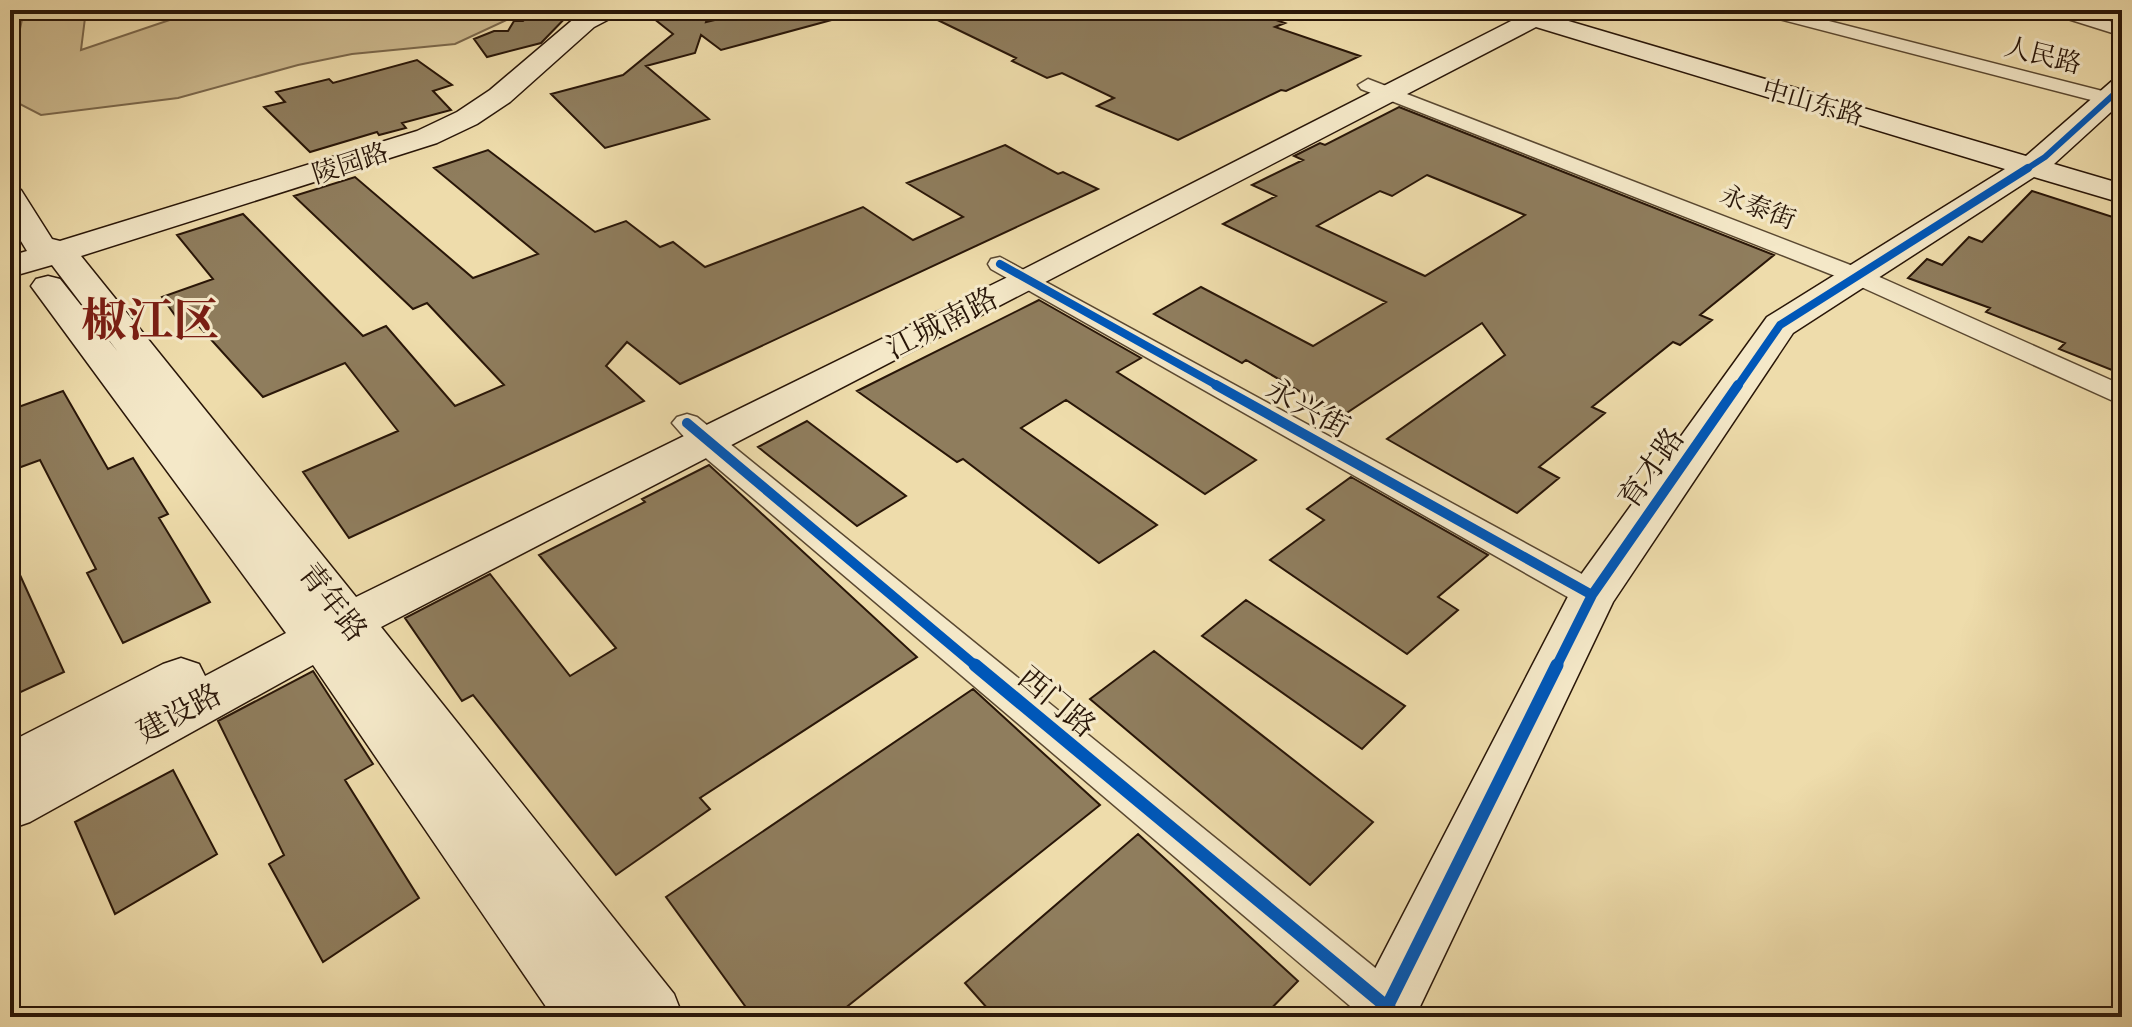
<svg xmlns="http://www.w3.org/2000/svg" width="2132" height="1027" font-family="'Libre Bodoni','Noto Serif SC',serif">
<style>
.green{fill:#cdba8f;stroke:#7b684c;stroke-width:2}
.building{fill:#8f7d5d;stroke:#291608;stroke-width:2;fill-rule:evenodd}
.lines{fill:none;stroke-linecap:round;stroke-linejoin:round}
.street-casing{stroke:#5a4831;stroke-width:3}
.secondary-casing{stroke:#291608;stroke-width:3}
.street{fill:#f4e8c8;fill-rule:evenodd}
.secondary{fill:#f4e8c8;fill-rule:evenodd}
.cycleway-far3-casing{stroke:#f4e8c8;stroke-width:9}
.cycleway-far2-casing{stroke:#f4e8c8;stroke-width:12}
.cycleway-far1-casing{stroke:#f4e8c8;stroke-width:15}
.cycleway-casing{stroke:#f4e8c8;stroke-width:18}
.cycleway-far3{stroke:#0057b8;stroke-width:6}
.cycleway-far2{stroke:#0057b8;stroke-width:8}
.cycleway-far1{stroke:#0057b8;stroke-width:10}
.cycleway{stroke:#0057b8;stroke-width:13}
.labels{text-anchor:middle;stroke-width:6;stroke-linejoin:round;paint-order:stroke}
.far-street-label{font-size:26px;fill:#291608;stroke:#f4e8c8}
.street-label{font-size:30px;fill:#291608;stroke:#f4e8c8}
.town-label{font-size:46px;font-weight:bold;fill:#7a1f14;stroke:#f4e8c8}
</style>
<rect width="100%" height="100%" fill="#eedcab"/>
<filter id="stains"><feTurbulence type="fractalNoise" baseFrequency=".0025" numOctaves="4"/><feColorMatrix values="0 0 0 0 .2 0 0 0 0 .09 0 0 0 0 .02 0 0 0 .5 -.17"/></filter>
<radialGradient id="worn" r=".72"><stop offset=".6" stop-color="#630" stop-opacity="0"/><stop offset="1" stop-color="#630" stop-opacity=".3"/></radialGradient>
<path class="green" d="M24,10H86L81,50L199,10H539L515,16L455,44L352,54L298,65L178,98L41,115L10,99V76Z"/>
<path class="building" d="M534,10H573L541,43L487,57L474,39L494,31H508L514,21H523Z
M643,10H710L706,22L757,10H838L839,18L721,50L701,35L695,53L646,66L709,119L605,148L551,94L623,75L673,34Z
M917,10H1246L1285,23L1275,27L1360,56L1286,91L1281,90L1178,140L1097,106L1114,98L1062,73L1047,78L1012,61L1016,58Z
M417,60L452,85L433,91L451,110L402,123L406,128L379,135L377,132L310,152L264,107L285,102L276,92L329,79L333,83Z
M1399,107L1774,255L1700,315L1712,320L1680,345L1673,342L1592,407L1605,413L1539,467L1559,478L1517,513L1387,439L1505,355L1482,323L1342,416L1246,360L1242,363L1154,314L1201,287L1313,346L1386,302L1223,224L1276,196L1252,185L1303,160L1294,156L1320,143L1325,145ZM1427,175L1525,215L1425,276L1317,226L1380,191L1392,196Z
M1005,145L1058,174L1063,172L1098,189L680,384L627,342L606,366L644,401L349,538L303,472L398,431L345,363L263,397L197,324L184,328L162,297L213,279L177,235L243,214L363,336L386,326L455,406L504,385L427,303L413,309L294,196L355,177L473,278L538,254L434,168L488,150L595,232L626,221L660,247L673,242L705,267L863,207L913,240L963,217L907,183Z
M2032,191L2122,220V374L2059,349L2065,343L1986,312L1990,308L1908,278L1927,259L1942,265L1969,237L1982,242Z
M1039,300L1141,358L1117,372L1256,460L1205,494L1066,400L1021,428L1157,525L1099,563L963,459L957,462L857,391Z
M63,391L108,469L133,458L168,514L159,518L210,602L123,643L87,573L96,569L40,460L10,471V410Z
M807,421L906,496L857,526L758,447Z
M709,465L917,657L700,798L710,809L616,875L473,695L462,701L405,618L490,574L570,676L616,648L539,555L645,502L642,499Z
M1351,477L1488,555L1438,597L1458,610L1407,654L1270,560L1324,520L1307,509Z
M10,553L64,672L10,697Z
M1246,600L1405,706L1362,749L1202,636Z
M1154,651L1373,822L1310,885L1090,699Z
M313,671L373,764L345,780L419,898L323,962L269,864L284,855L218,721Z
M973,689L1100,805L834,1017H753L666,897Z
M173,770L217,854L115,914L75,822Z
M1138,834L1298,981L1263,1017H995L965,983Z"/>
<g class="lines">
<g class="street-casing">
<path id="street" d="M1757,10H1786L2122,96V108L1760,14Z
M2049,10H2075L2122,25V36L2052,14Z
M1368,79L1866,271L2122,385V405L1848,281L1361,89L1358,85Z
M1000,257L1604,586L1609,595L1604,604L1592,608L1580,604L991,269L988,264L991,259Z
M687,414L697,417L1416,1001L1422,1017H1363L694,448L672,423L677,417Z"/>
</g>
<g class="secondary-casing">
<path id="secondary" d="M590,10H621L617,15L594,27L510,102L477,124L437,143L81,256L356,597L1018,272L1513,20L1503,13L1505,10H1563L1555,17L2026,156L2112,81L2122,79V102L2054,164L2122,184V203L2034,177L1793,333L1613,602L1415,1017H1350L1575,583L1767,317L2005,169L1536,27L381,627L674,994L683,1017H553L313,665L30,822L10,829V742L163,664L181,658L199,664L205,676L286,633L31,286L36,279L48,276L60,279L118,352L52,265L10,277V256L27,251L10,223V188L21,190L52,239L60,241L417,131L457,112L490,90L576,17Z"/>
</g>
<use href="#street" class="street"/>
<use href="#secondary" class="secondary"/>
<g class="cycleway-far3-casing">
<path id="cycleway-far3" d="M2025,170L2045,157L2122,87"/>
</g>
<g class="cycleway-far2-casing">
<path id="cycleway-far2" d="M1000,264L1220,387
M1737,387L1780,325L2028,168"/>
</g>
<g class="cycleway-far1-casing">
<path id="cycleway-far1" d="M1216,385L1592,595
M687,423L977,667
M1556,667L1592,595L1738,385"/>
</g>
<g class="cycleway-casing">
<path id="cycleway" d="M975,665L1399,1017
M1382,1017L1557,665"/>
</g>
<use href="#cycleway-far3" class="cycleway-far3"/>
<use href="#cycleway-far2" class="cycleway-far2"/>
<use href="#cycleway-far1" class="cycleway-far1"/>
<use href="#cycleway" class="cycleway"/>
</g>
<g class="labels">
<g class="far-street-label">
<text transform="translate(2043 55) rotate(14)" y="9">人民路</text>
<text transform="translate(1813 102) rotate(16)" y="9">中山东路</text>
<text transform="translate(350 163) rotate(-18)" y="9">陵园路</text>
<text transform="translate(1758 207) rotate(21)" y="9">永泰街</text>
</g>
<g class="street-label">
<text transform="translate(942 323) rotate(-27)" y="10">江城南路</text>
<text transform="translate(1308 408) rotate(29)" y="10">永兴街</text>
<text transform="translate(1651 468) rotate(-55)" y="10">育才路</text>
<text transform="translate(333 602) rotate(52)" y="10">青年路</text>
<text transform="translate(1057 702) rotate(40)" y="10">西门路</text>
<text transform="translate(179 713) rotate(-28)" y="10">建设路</text>
</g>
<g class="town-label">
<text x="150" y="336">椒江区</text>
</g>
</g>
<rect width="2132" height="1027" fill="none" stroke="#eedcab" stroke-width="40"/>
<rect x="12" y="12" width="2108" height="1003" fill="none" stroke="#291608" stroke-width="4"/>
<rect x="20" y="20" width="2092" height="987" fill="none" stroke="#291608" stroke-width="2"/>
<rect width="100%" height="100%" filter="url(#stains)"/>
<rect width="100%" height="100%" fill="url(#worn)"/>
</svg>
